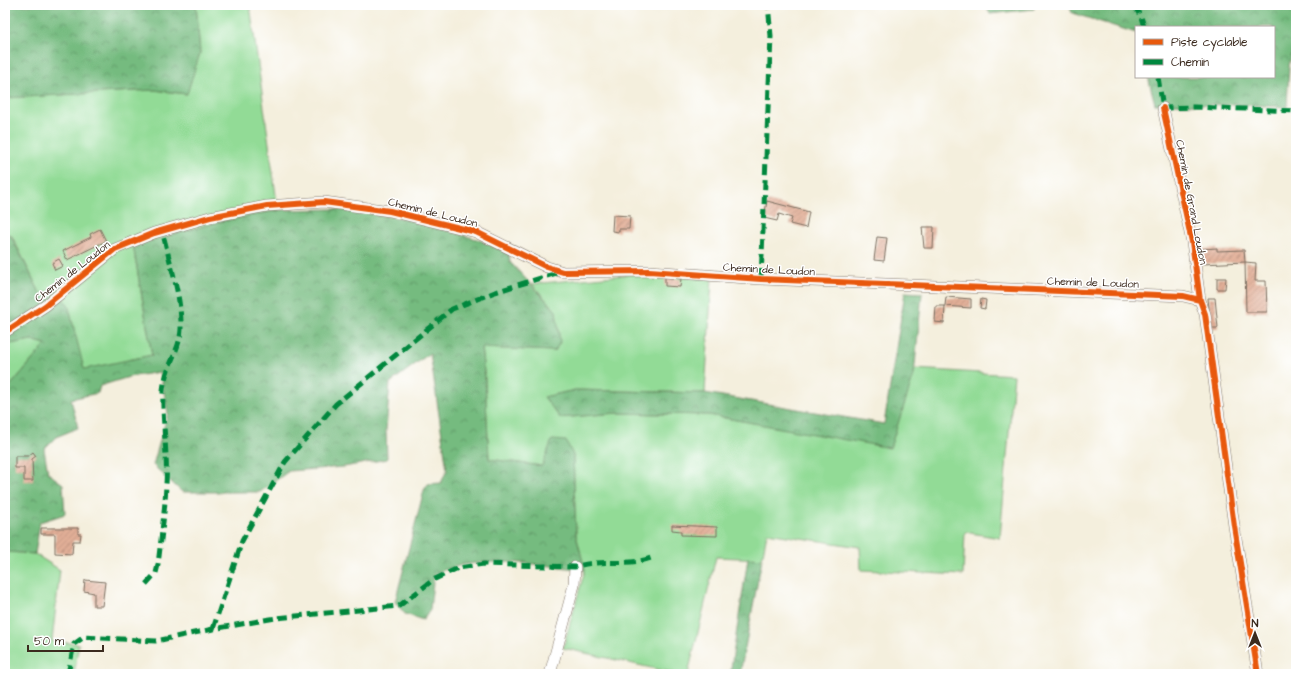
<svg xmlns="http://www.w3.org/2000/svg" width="1301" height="679" font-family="'Architects Daughter',sans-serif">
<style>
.green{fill:#92db96;stroke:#66825a}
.forest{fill:url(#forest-crowns);stroke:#58724e}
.building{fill:url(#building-hatch)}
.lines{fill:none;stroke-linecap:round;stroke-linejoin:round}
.street-casing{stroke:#7c6f61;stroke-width:12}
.street{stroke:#fff;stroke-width:11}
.quiet{stroke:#00873e;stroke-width:5;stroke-dasharray:10 5;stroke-linecap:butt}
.cycleway-casing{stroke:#fff;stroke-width:8}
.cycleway{stroke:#e8590c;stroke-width:6}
.labels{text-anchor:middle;stroke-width:3;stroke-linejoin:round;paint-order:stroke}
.street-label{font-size:11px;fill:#3b2a1e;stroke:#fff}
</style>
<defs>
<pattern id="forest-crowns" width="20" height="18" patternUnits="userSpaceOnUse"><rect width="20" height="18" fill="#75bb7f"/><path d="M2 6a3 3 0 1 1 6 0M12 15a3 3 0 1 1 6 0" fill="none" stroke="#619867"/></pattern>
<pattern id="building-hatch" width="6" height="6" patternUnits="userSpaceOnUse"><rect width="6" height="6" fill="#e2af97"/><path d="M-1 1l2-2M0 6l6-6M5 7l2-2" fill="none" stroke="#b88f7b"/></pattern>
</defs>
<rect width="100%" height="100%" fill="#fff"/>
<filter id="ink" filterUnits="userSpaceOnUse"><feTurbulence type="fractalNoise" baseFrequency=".025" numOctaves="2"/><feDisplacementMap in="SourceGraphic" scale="8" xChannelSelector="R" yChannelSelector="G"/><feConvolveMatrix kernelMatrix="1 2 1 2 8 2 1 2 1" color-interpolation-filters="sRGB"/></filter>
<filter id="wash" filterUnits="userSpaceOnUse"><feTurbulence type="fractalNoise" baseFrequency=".012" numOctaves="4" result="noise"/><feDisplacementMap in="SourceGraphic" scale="16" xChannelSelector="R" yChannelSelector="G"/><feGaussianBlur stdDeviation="0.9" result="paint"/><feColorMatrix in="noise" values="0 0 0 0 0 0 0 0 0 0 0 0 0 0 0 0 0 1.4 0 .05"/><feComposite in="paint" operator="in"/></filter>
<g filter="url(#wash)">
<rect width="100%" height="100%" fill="#f4efdd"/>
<path class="green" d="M196,5H250L278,210L219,222L133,245L152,355L83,370L68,304L41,295L12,236L5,233V98L154,90L186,94L200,53Z
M645,273L712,278L705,393L575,390L545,397L560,418L616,413L709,415L890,447L915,369L1014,375L1000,538L965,532L963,575L861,570L860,547L767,533L762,559L716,557L688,674H678L563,648L585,570L576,535L573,455L542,466L489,459L485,380L481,348L555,351L556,311L532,284Z
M31,340L46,344L5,392V345Z
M8,552L35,554L60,570L52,641L79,644L74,674H5V553Z"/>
<path class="forest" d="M5,5H196L200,53L187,94L154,90L5,98Z
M986,5H1035L1034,9L990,14Z
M1069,5H1296V30L1289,67L1287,107L1248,105L1155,104L1148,77H1274V27H1136V33L1072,13Z
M335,209L402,218L477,239L509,253L510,262L556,311L560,342L555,351L481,348L485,380L489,459L542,466L552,440L566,441L573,455L576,535L585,570C537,565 479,553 434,574L430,609L423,620L405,614L395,602L424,490L428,484L441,483L447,470L430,353L390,383L386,430L387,459L344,467L289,471L260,492H182L153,465L168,413L160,372L129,377L100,386L98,393L71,399L78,428L56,437L44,449L48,473L63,484L65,514L40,522L35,554L8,552L5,553V392L46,344L31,340L5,345V233L11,236L41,295L52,289L68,304L84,369L152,355L133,245L219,222L279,210Z
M905,292L922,293L914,375L890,448L709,415L616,413L560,418L544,397L575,390L705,393L884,424Z
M748,558L762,559L740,674H730Z"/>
<g id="blocks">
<path class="building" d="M767,201L809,212L806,228L790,224L792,218L779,214L777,221L764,218Z
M613,215L630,216L629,229H619V232L612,231Z
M922,227H934L933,248H924Z
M100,229L106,241L67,260L63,251L91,237L90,234Z
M877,237L887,238L884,261L874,260Z
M1217,248V251L1244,250L1245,262L1202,264V249Z
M59,259L63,266L55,270L52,263Z
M1245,262L1256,263L1255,281H1266L1267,312H1246Z
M665,277L681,279L680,287L665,286Z
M1217,278H1226L1225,289H1217Z
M946,297L971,299V308L945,306Z
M1208,298H1215L1218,328H1211Z
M981,299L986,300L985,309L980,308Z
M936,306H945L944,323L935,322Z
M33,452L36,456L32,459L33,481H24V468H15V456H28Z
M672,525L717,527V536L681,535V531L672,530Z
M41,528H78V534H81L80,541H73L72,554L55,553V534H41Z
M85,580L105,582L102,606H94V593L84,591Z"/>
</g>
</g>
<g filter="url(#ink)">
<use href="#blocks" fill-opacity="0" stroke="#7c6f61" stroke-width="1"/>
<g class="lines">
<g class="street-casing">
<path id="street" d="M1163,108L1192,242L1200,300L1205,314L1234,526L1258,674
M5,332L45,306L115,249L154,233L210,217L267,206L324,202L390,211L476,232L547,267L563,272L649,271L761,279L1183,296L1200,300
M550,674L574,585L575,567"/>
</g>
<use href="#street" class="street"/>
<path class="quiet" d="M1134,5L1141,17L1144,27
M1158,77L1163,108L1193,107L1296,111
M761,279L771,36L768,5
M146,584L156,573L158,565C161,538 165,511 166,484C168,453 162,423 163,392C164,369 180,351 181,329C182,297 169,261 162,230
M213,629L242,541L285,462L336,404L452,309L495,292L560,272
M68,674L74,644L84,637L156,641L213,629L276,618L399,606L433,580L458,568L484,564L575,567C600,558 626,567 651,558"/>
<g class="cycleway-casing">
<path id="cycleway" d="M1163,108L1192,242L1200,300L1205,314L1234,526L1258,674
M5,332L45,306L115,249L154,233L210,217L267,206L324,202L390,211L476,232L547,267L563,272L649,271L761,279L1183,296L1200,300"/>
</g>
<use href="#cycleway" class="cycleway"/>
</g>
</g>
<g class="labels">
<g class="street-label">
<text transform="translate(1192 202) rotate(79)" y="4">Chemin de Grand Loudon</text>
<text transform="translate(433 212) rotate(14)" y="4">Chemin de Loudon</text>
<text transform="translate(769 269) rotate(3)" y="4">Chemin de Loudon</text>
<text transform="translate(72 271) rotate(-38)" y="4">Chemin de Loudon</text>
<text transform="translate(1093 282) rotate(2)" y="4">Chemin de Loudon</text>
</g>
</g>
<rect width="1301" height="679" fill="none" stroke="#fff" stroke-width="20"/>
<rect x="1135" y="26" width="140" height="52" fill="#ffffff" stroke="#b1aaa5"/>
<rect x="1143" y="39" width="20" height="6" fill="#e8590c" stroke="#b1aaa5"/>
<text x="1171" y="46" font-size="12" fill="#3b2a1e">Piste cyclable</text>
<rect x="1143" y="59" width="20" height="6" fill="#00873e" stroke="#b1aaa5"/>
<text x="1171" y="66" font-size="12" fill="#3b2a1e">Chemin</text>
<g transform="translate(1255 633)" stroke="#ffffff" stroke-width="3" paint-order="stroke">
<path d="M0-3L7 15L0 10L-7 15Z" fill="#3b2a1e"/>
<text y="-6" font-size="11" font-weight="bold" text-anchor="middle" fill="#3b2a1e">N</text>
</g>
<path d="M28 645v6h75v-6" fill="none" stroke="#3b2a1e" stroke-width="2"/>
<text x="34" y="645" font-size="12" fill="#3b2a1e" stroke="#ffffff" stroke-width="3" paint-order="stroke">50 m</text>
</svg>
